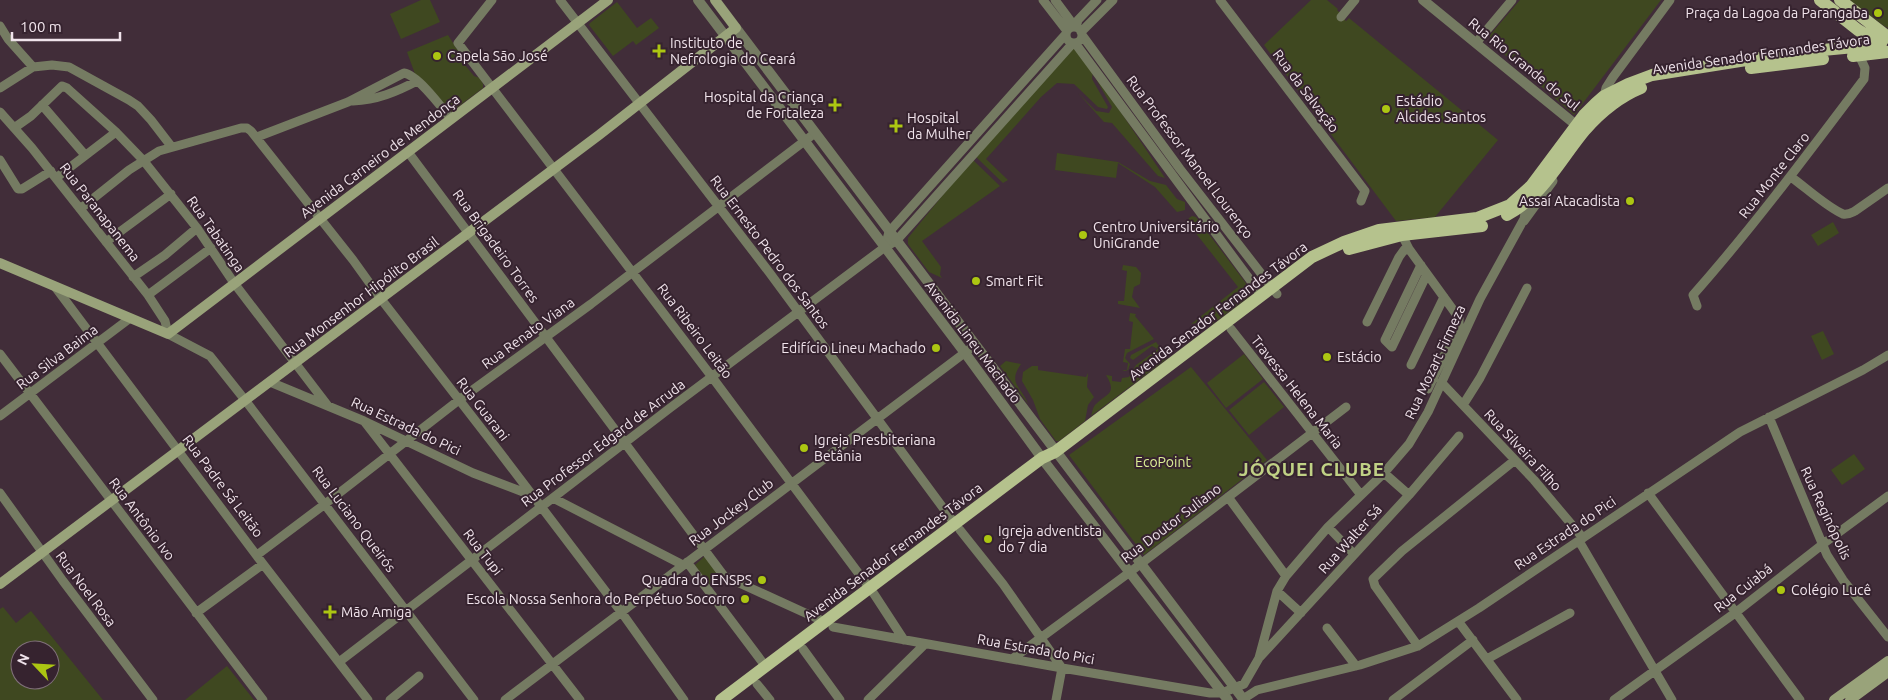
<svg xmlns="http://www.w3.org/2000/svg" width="1888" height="700" font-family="Ubuntu,sans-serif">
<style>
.green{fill:#3f4820;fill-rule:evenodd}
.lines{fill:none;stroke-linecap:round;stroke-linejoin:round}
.minor{stroke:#757b62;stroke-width:9}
.tertiary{stroke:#757b62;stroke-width:10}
.secondary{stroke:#99a37a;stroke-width:10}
.primary{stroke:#b5c28d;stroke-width:12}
.poi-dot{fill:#acc612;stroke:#36232f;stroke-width:2}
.labels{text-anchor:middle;stroke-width:4;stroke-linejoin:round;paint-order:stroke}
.poi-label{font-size:14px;fill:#f0e3eb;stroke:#36232f;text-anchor:start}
.street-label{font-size:14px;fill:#f0e3eb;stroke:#36232f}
.park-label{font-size:14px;fill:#dbef95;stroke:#36232f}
.district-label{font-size:19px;font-weight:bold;letter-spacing:1px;fill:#c0d185;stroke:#36232f}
</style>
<rect width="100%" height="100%" fill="#412d39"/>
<path class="green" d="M421,0H430L440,22L401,39L390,14Z
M1311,0H1327L1338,9L1337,10L1340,13L1339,15L1346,21L1349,18L1498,140L1435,217L1396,221L1264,45Z
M1520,0H1661L1574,115L1490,42V35Z
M1850,0H1888V28L1884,26Z
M617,2L637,28L651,18L659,28L636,45L633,41L613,56L589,25L590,23Z
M448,35L460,54V59L474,76L480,78L483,84V88L451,112L415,74L407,52Z
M1075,47L1093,71L1092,79L1108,107L1107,109L1098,107L1074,84L1057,83L1041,97L986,159L1008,180L1003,183L975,156Z
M1096,75L1165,178L1158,176L1112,123L1104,122L1078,93L1096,111L1109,113L1112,107L1096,79Z
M1057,153L1118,162L1150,181L1166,185L1177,199L1185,202V210L1177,212L1155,187L1118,163L1116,178L1055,170Z
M972,159L1000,186L922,241L941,267L940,275L942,278L929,272L908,244V238Z
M1192,216L1196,217L1251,290L1250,296L1211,325L1197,323L1191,324L1238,287L1187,222L1189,218Z
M1833,222L1839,233L1818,246L1811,235Z
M1123,265L1136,267L1141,273L1140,284L1134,287L1132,297L1140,308L1118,304V301H1124L1127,271L1122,270Z
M1130,313L1136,314L1135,316L1154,339L1127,353L1125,358L1130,364L1128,370L1125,371L1122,370H1127L1128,363L1123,362L1125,349H1130L1133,322L1129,321Z
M1823,331L1834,354L1822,360L1811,336Z
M1156,342L1168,358L1091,416C1092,413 1093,407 1095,405C1106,393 1118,395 1106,375L1112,376V381L1121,382L1122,378L1129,377L1136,365L1158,349L1152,346L1133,360L1130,358L1131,355Z
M1244,354L1263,379L1226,408L1207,383Z
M1006,361L1021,364C1007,384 1022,387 1028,404L1000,366Z
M1032,366H1038V370L1086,377L1088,373L1087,387L1094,397L1088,405L1085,421L1059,441H1056L1040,419L1033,400L1022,381L1023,372Z
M1191,367L1267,460L1144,555L1069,455Z
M1264,382L1284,407L1249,435L1229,410Z
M1854,454L1865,469L1842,485L1831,470Z
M706,555L721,573L709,584L695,565Z
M3,607L16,623L31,611L103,700H0V609ZM20,650H50V680H20Z
M227,666L254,700H185Z"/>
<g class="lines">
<path class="minor" d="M492,0L458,43L712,377L874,594L904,640
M560,0L769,272L955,524
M1043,0L1067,31
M1055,0L1075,27
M1220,0L1365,191L1361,201
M1341,17L1355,0
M0,26L8,39L33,67
M1066 35a8 8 0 1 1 16 0a8 8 0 1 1-16 0Z
M1076,27L1078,20L1097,0
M1081,32L1113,0
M1082,35L1180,169L1277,294
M1075,43L1262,296
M1476,43L1512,0
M0,88L33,67L52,65L69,67L129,100L138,106L151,120L171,146
M1604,96L1606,88L1613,77L1670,0
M353,101C377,100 396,92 417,81
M42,105L85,155
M0,112L32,148L148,295L165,321L168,334L210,356L245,400L474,700
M14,128L31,116L62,86L67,88L116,132L143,160L197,228L234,283L328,406
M257,137L348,102L404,73C418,75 442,108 451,119
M408,152L724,576L825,622
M0,160L18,189H22L51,171
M1791,177C1805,187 1828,208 1843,214C1848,215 1851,213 1855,211L1888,188
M56,178L116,132
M80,209L129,170L159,151L241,128H247L251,131L353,260L381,299L498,450L622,613L684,700
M1524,221L1553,181
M1402,235L1409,249L1459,318V325L1428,389
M106,242L171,194
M885,247L889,232L1065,35
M1421,265L1385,340L1392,347L1427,274
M133,277L165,255L197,228
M56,288L263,564L368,700
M148,295L211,248
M1697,306L1693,295C1754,226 1809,152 1864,79L1865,68L1859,55
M1367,322L1399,257L1404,250L1409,249
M1231,329L1361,495
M0,354L263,700
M1411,365L1444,297
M270,382L364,421L473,473L531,495
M1441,382L1534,480L1583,538
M1463,405L1480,378L1527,288
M0,416L129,319
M1769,417L1827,555L1843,580L1888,637
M364,421L580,700
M1384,473L1409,495
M0,493L63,581L153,700
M1648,493L1800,700
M1228,497L1286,576
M553,498L683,565
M1328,527L1354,554
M960,530L1003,584L1062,668
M1579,541L1672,700
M257,555L325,504L459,400L591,304L815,133
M687,562L766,667
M1277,591L1301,613
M196,613L263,564
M1458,621L1517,700
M833,627L1062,668L1210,693H1222L1244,684L1259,658L1277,591L1286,576L1328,527L1384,473L1409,444L1428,412L1480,299L1524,219L1525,214L1522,207
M1327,628L1356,666
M1418,646L1375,586L1373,579L1402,551L1515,460
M803,649L840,700
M1260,657L1409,495L1459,436
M1012,659L1130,572L1346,407
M1487,659L1570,613
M339,662L670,408L885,247L896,241L1073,43
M757,684L770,700
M1243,699L1257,690L1360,665L1418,646L1479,608L1740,432L1863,370L1888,355
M390,700L419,676
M505,700L975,345
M868,700L925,644
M1056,700L1062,668
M1393,700L1473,640
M1614,700L1735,613L1823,544L1888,496"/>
<path class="tertiary" d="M698,0L965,353L1047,465L1228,700
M1423,0L1581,129
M736,28L1244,700"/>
<path class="secondary" d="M0,263L168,334L608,0
M0,584L599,135L736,28L715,0
M1834,700L1888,661
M1850,700L1888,672"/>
<path class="primary" d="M1820,0L1858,30L1881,44
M1840,0L1888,37
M1853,56L1888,52
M1751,68L1823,59
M1507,215C1543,196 1560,160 1585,130C1601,112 1619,97 1641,88
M1349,249L1402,235L1482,226
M721,700L1042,458L1055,452L1312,257L1344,242L1379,230L1477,218L1510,205L1531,186L1584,115L1596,103L1604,96L1628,84L1652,75L1791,53L1865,46L1888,37"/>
</g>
<g class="poi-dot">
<circle cx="1878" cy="13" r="5"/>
<path d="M656.5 43.5h5v5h5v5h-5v5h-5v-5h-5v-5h5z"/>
<circle cx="437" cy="56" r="5"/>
<path d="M832.5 97.5h5v5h5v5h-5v5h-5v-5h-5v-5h5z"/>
<circle cx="1386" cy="109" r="5"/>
<path d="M893.5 118.5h5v5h5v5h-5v5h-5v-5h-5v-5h5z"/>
<circle cx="1630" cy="201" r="5"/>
<circle cx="1083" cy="235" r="5"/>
<circle cx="976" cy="281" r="5"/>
<circle cx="936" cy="348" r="5"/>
<circle cx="1327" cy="357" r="5"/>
<circle cx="804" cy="448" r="5"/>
<circle cx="988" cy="539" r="5"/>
<circle cx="762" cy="580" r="5"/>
<circle cx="1781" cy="590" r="5"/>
<circle cx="745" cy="599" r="5"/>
<path d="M327.5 604.5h5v5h5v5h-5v5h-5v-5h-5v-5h5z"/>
</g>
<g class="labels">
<g class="poi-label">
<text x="1868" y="18" text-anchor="end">Praça da Lagoa da Parangaba</text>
<text x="670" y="48">Instituto de<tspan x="670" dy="16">Nefrologia do Ceará</tspan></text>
<text x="447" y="61">Capela São José</text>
<text x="824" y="102" text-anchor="end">Hospital da Criança<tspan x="824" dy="16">de Fortaleza</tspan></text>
<text x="1396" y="106">Estádio<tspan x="1396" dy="16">Alcides Santos</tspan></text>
<text x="907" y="123">Hospital<tspan x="907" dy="16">da Mulher</tspan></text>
<text x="1620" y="206" text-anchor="end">Assaí Atacadista</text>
<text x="1093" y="232">Centro Universitário<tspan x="1093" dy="16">UniGrande</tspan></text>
<text x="986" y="286">Smart Fit</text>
<text x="926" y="353" text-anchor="end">Edifício Lineu Machado</text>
<text x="1337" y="362">Estácio</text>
<text x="814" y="445">Igreja Presbiteriana<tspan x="814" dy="16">Betânia</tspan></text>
<text x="998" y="536">Igreja adventista<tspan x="998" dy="16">do 7 dia</tspan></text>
<text x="752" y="585" text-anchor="end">Quadra do ENSPS</text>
<text x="1791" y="595">Colégio Lucê</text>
<text x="735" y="604" text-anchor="end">Escola Nossa Senhora do Perpétuo Socorro</text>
<text x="341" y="617">Mão Amiga</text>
</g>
<g class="street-label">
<text transform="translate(1761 54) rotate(-8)" y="5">Avenida Senador Fernandes Távora</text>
<text transform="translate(1524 64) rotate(39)" y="5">Rua Rio Grande do Sul</text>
<text transform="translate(1306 91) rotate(53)" y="5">Rua da Salvação</text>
<text transform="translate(380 156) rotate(-37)" y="5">Avenida Carneiro de Mendonça</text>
<text transform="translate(1190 157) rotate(53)" y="5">Rua Professor Manoel Lourenço</text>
<text transform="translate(1774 175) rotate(-52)" y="5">Rua Monte Claro</text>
<text transform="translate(100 212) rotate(52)" y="5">Rua Paranapanema</text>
<text transform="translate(216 234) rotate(55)" y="5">Rua Tabatinga</text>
<text transform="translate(496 246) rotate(54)" y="5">Rua Brigadeiro Torres</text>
<text transform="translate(770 252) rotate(53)" y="5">Rua Ernesto Pedro dos Santos</text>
<text transform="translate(361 297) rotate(-37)" y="5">Rua Monsenhor Hipólito Brasil</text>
<text transform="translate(1218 311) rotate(-37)" y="5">Avenida Senador Fernandes Távora</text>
<text transform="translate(695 331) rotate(53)" y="5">Rua Ribeiro Leitão</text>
<text transform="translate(528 333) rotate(-36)" y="5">Rua Renato Viana</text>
<text transform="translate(973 342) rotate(53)" y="5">Avenida Lineu Machado</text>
<text transform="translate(57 357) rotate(-37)" y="5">Rua Silva Baima</text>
<text transform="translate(1435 362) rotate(-65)" y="5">Rua Mozart Firmeza</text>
<text transform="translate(1297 392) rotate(52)" y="5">Travessa Helena Maria</text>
<text transform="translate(483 409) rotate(52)" y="5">Rua Guarani</text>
<text transform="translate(406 426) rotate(25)" y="5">Rua Estrada do Pici</text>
<text transform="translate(603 443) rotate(-37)" y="5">Rua Professor Edgard de Arruda</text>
<text transform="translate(1523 450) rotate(47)" y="5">Rua Silveira Filho</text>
<text transform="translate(223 486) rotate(53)" y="5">Rua Padre Sá Leitão</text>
<text transform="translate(731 512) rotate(-37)" y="5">Rua Jockey Club</text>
<text transform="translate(1826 513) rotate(65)" y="5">Rua Reginópolis</text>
<text transform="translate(142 519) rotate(53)" y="5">Rua Antônio Ivo</text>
<text transform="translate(354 519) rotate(53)" y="5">Rua Luciano Queirós</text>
<text transform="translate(1171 523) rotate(-37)" y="5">Rua Doutor Suliano</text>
<text transform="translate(1565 533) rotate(-34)" y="5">Rua Estrada do Pici</text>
<text transform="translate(1350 539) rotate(-48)" y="5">Rua Walter Sá</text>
<text transform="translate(483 552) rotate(52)" y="5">Rua Tupi</text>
<text transform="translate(893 552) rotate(-37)" y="5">Avenida Senador Fernandes Távora</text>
<text transform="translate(1743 588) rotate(-38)" y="5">Rua Cuiabá</text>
<text transform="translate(86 589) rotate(53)" y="5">Rua Noel Rosa</text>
<text transform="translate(1036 649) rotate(10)" y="5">Rua Estrada do Pici</text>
</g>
<g class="park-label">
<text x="1163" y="467">EcoPoint</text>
</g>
<g class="district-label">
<text x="1312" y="476">JÓQUEI CLUBE</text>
</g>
</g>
<g transform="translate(35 665) rotate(295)"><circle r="24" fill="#36232f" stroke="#80707a"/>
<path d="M0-4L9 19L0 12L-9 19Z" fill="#acc612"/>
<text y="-8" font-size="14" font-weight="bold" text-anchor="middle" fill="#f0e3eb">N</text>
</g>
<path d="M12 32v8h108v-8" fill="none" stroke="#f0e3eb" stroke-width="2.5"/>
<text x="20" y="32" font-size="15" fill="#f0e3eb" stroke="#36232f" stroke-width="4" paint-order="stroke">100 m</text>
</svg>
